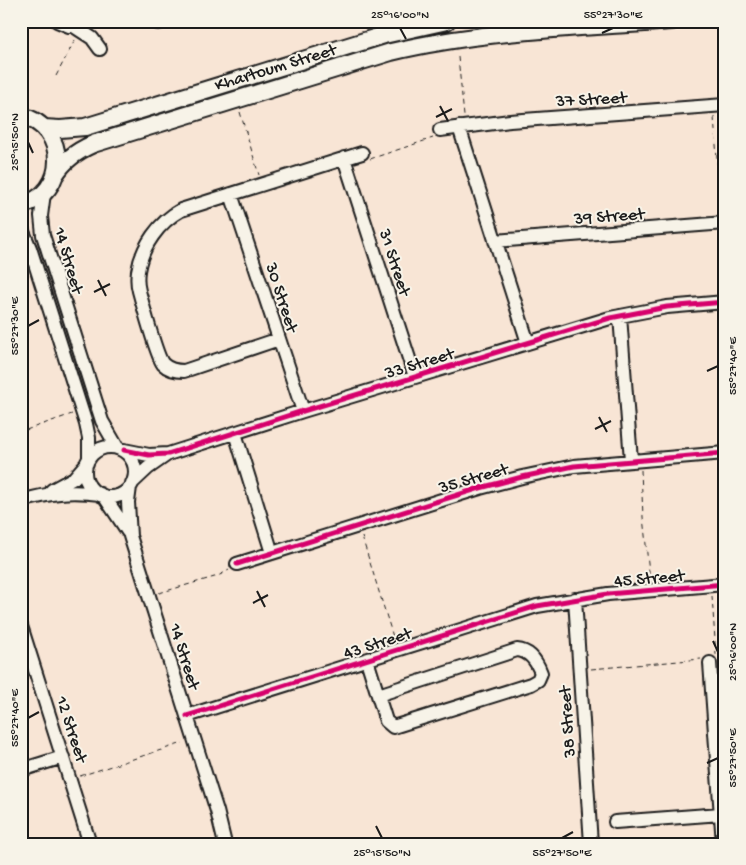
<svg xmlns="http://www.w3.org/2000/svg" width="746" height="865" font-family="'Gochi Hand',sans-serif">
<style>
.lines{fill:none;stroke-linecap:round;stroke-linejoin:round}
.minor-casing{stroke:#1c1c1c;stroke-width:16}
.major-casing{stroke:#1c1c1c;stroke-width:20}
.path{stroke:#1c1c1c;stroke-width:1;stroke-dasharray:5 4;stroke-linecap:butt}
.minor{stroke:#f7f3e8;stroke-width:12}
.major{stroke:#f7f3e8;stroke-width:16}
.cycleway-casing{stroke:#f7f3e8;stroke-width:8}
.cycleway{stroke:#d6006c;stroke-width:5}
.ticks{fill:none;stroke:#1c1c1c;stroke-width:2}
.labels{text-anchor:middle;stroke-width:4;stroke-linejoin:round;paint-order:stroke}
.street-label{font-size:18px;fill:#1c1c1c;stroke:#f7f3e8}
.neatline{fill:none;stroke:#1c1c1c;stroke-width:2}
.ticks-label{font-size:12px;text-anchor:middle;fill:#1c1c1c}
</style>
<rect width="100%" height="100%" fill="#f8e5d5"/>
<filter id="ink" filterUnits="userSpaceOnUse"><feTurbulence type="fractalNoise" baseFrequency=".02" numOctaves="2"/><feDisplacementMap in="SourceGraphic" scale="10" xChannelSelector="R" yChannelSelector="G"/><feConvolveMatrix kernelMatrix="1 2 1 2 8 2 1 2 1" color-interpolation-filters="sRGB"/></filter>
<g filter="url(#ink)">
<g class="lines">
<g class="minor-casing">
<path id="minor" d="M57,21L69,26L76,21
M152,21L158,23L167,21
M72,25L92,38L100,49
M459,127L528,343
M440,130L510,121L725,105
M344,158L415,377
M44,193L41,216L43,235L102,421L117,447
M231,194L303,411
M21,227L30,248L86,424L89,438V459
M495,241L725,223
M620,316L631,460
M279,339L184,371C176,371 169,370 163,364C157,357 142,302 139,291C137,284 137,278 138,271C142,246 159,222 181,210L362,153
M235,433L272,553
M85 472a25 25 0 1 1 50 0a25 25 0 1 1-50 0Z
M124,450L149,455L168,454L303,411L610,318L667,307L725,302
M132,483L148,468L168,454
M130,487L128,502L130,536L217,811L225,844
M52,490L74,478L87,463
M104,496L128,532
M21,501C50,493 69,490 100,494
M237,564L480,488L522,477L574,466L725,453
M575,599L591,844
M21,626L90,844
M367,660L386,721L393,727L531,684L538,680L541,673C537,662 530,651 517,650L378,695
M710,663L723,844
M187,716L537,606L608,594L725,584
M21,770L63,757
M615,822L721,814"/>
</g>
<g class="major-casing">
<path id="major" d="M21,116C69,126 69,195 21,205
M44,128L60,129L85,127L384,35L447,21
M55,175C64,160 77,151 93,144L391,52C483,30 578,28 672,21"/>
</g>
<path class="path" d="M458,57L464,116
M56,76L75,40
M240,112L259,175
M714,117L721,213
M370,159L433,138
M26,430L72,414
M641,470L643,517L650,581
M362,537L394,640
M159,593L218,576L229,570
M712,596L716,655
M591,669L701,659
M80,776L183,743"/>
<use href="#minor" class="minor"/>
<use href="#major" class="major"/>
<g class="cycleway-casing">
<path id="cycleway" d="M124,450L149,455L168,454L303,411L610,318L667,307L725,302
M237,564L480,488L522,477L574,466L725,453
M187,716L537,606L608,594L725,584"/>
</g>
<use href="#cycleway" class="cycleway"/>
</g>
</g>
<path class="ticks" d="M400,28L406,39M602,33L613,28M440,106L448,121M436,117L452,109M28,142L33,153M98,280L106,296M94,292L110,284M28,326L39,320M707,371L718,366M599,417L607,432M595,429L611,421M257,591L265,607M253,603L268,595M713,641L718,652M28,718L39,712M707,763L718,758M376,826L382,838M562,838L573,832"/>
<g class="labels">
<g class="street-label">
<text transform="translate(275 66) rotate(-17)" y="6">Khartoum Street</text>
<text transform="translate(591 98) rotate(-3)" y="6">37 Street</text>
<text transform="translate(609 215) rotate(-4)" y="6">39 Street</text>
<text transform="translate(70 260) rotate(74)" y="6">14 Street</text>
<text transform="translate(396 262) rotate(72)" y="6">31 Street</text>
<text transform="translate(283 297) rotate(72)" y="6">30 Street</text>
<text transform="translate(419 362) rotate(-17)" y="6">33 Street</text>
<text transform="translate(473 477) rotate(-16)" y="6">35 Street</text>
<text transform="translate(649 577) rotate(-5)" y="6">45 Street</text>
<text transform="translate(377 642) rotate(-18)" y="6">43 Street</text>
<text transform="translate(186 656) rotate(73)" y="6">14 Street</text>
<text transform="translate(566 722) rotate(-94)" y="6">38 Street</text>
<text transform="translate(73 729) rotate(72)" y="6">12 Street</text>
</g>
</g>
<rect width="746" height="865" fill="none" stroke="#f7f3e8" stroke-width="55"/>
<rect x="28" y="28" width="690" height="810" class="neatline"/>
<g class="ticks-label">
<text x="400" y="18">25°16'00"N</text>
<text x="613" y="18">55°27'30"E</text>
<text transform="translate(14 142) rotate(-90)" y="4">25°15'50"N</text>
<text transform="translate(14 326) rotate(-90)" y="4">55°27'30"E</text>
<text transform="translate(732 366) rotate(-90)" y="4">55°27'40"E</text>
<text transform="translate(732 652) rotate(-90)" y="4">25°16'00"N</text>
<text transform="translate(14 718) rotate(-90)" y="4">55°27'40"E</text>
<text transform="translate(732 758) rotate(-90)" y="4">55°27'50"E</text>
<text x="382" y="856">25°15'50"N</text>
<text x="562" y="856">55°27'50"E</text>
</g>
</svg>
